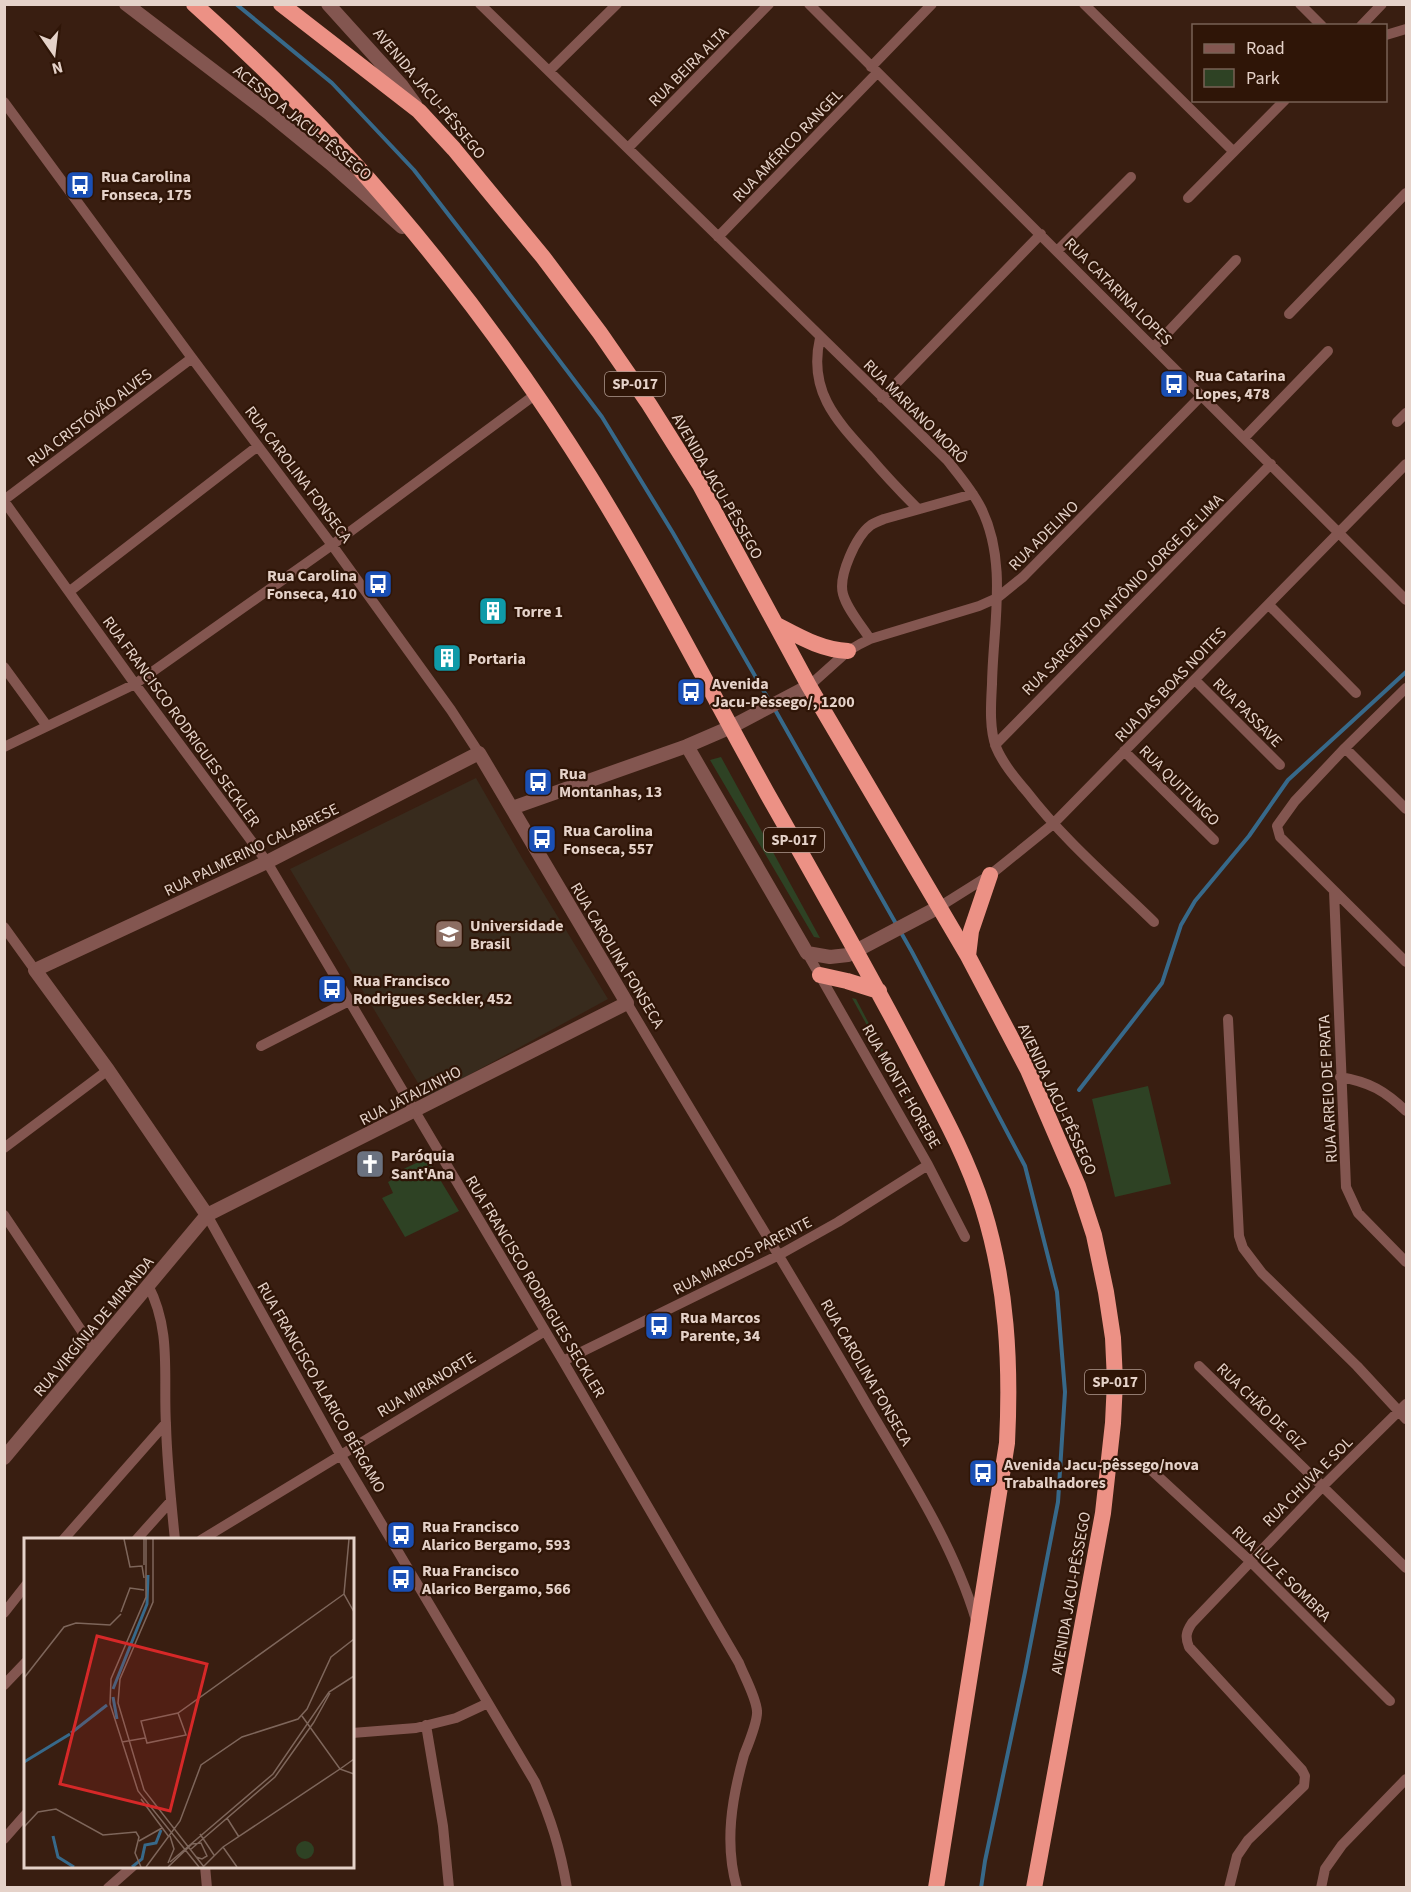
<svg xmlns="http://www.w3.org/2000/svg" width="1411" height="1892" font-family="'Source Sans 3',sans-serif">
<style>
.education{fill:#382b1d}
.green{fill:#2e4224}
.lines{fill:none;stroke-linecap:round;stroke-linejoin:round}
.stream{stroke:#37698a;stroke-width:4}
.minor{stroke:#835650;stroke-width:10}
.tertiary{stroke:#835650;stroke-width:14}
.trunk{stroke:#ec9185;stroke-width:16}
.labels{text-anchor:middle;stroke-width:4.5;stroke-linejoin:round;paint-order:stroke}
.shield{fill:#2f1507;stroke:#ae998f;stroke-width:1.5}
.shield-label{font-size:15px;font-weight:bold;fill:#e5d2c9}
.street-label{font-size:16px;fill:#e5d2c9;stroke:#2f1507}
.poi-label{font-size:16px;font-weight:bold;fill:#e5d2c9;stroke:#2f1507;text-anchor:start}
.inset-river{fill:none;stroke:#37698a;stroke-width:3}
.inset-road{fill:none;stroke:#7e665b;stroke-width:1.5}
.view{fill:#d62828;fill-opacity:0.15;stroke:#d62828;stroke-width:3}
.inset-edge{fill:none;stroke:#e5d2c9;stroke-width:3}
</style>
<rect width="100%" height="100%" fill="#391e11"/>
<path class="education" d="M476,778L522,858L608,999L427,1098L290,869Z"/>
<path class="green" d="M721,757L820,938L814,937L710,760Z
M852,998L856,999L931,1142Z
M1148,1086L1171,1184L1115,1197L1092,1099Z
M427,1158L459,1211L405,1237L382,1198L393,1193L388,1182L399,1176L397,1172Z"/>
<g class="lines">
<path class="stream" d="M236,4L332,83L414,170L482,258L602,417L673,533L770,702
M774,708L912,952L1025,1166L1057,1292L1065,1392L1058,1502L1025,1672L985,1861L981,1888
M1079,1090L1162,983L1181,925L1195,901L1249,836L1288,780L1406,672"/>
<path class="minor" d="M480,4L947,460C959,475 972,490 981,508C1008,562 993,626 992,684C991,703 989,728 996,747C1003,764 1016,779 1027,792C1064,840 1111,880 1154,922
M809,4L1406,600
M1084,4L1233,151
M1300,4L1322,26
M1361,26L1382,4
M1386,35L1406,29
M871,67L932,4
M549,71L617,4
M4,102L192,358L332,545L451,710L479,753
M628,148L769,4
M1188,198L1285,100
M718,237L877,73
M1058,250L1131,177
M1289,314L1406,193
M820,338C808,390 835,419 868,455C884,474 901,492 918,509
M1154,347L1236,260
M882,398L1041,234
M1397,422L1406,413
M1244,438L1328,351
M4,500L192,358
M4,501L135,684L267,862L563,1361L739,1663C744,1676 756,1697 757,1711C758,1721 748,1745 744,1755C732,1798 724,1843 737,1888
M70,591L258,446
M1269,605L1356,693
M870,639C861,625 847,609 843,594C838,576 856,536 871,525C874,523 879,521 884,519L973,494
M4,667L47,726
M1195,680L1280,765
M809,686L848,651L860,644L870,639L979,606L997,598L1023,577L1202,395
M1406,688L1345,748L1295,801L1277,826L1280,837L1406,962
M995,745L1271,464
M4,747L135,684L332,545L536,394
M1345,748L1406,809
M1124,751L1214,840
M1334,891L1346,1187L1358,1213L1406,1262
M939,907L990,875L1053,824L1406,464
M4,927L35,970
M807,953L928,1165L965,1237
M627,1003C705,1135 786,1265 863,1398C904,1469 952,1540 976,1620
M1228,1019L1239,1236L1243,1248L1262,1273L1357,1366L1406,1419
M261,1046L349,1001
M1340,1077C1370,1082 1385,1091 1406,1111
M4,1148L108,1070
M4,1215L95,1351
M207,1215L340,1454L535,1782C551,1820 560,1847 567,1888
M148,1285C172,1331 163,1376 166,1425C167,1463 171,1501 175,1540
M563,1361L779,1255L838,1222L928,1165
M1199,1366L1406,1568
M1150,1469L1250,1561L1390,1701
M63,1540L166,1423
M136,1540L171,1501
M201,1540L545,1331
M4,1613L26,1585
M4,1685L26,1662
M426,1725L443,1826L449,1888
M352,1733L416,1728L456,1718L488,1703
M4,1839L26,1814
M205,1866L207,1888
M108,1888L133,1866
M1229,1888L1237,1856L1248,1840L1304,1786L1305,1776L1302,1770L1189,1647C1185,1637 1186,1632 1192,1623L1323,1486L1406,1404
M1321,1888L1325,1869L1342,1845L1406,1779"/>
<path class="tertiary" d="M126,4L270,114L330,163L402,227
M328,4L402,86L415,104
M687,746L807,953L830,957L848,955L939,907
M512,808L687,746L731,727L809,686
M4,1458L207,1215L627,1003L479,753L267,862L35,970L108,1070L207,1215"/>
<path class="trunk" d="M194,4C350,143 479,299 590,477C654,580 709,689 768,795C817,881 866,967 912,1055C938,1105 966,1154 983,1208C1007,1285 1011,1364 1007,1443L936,1888
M281,4L419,111L454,149L543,257L600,333L649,404L700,485L809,686L968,956L1028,1070L1078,1186L1094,1235L1106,1292L1113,1338L1115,1381L1113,1423L1103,1513L1034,1888
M777,625C800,637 822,650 848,651
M968,956L971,931L990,875
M820,975L847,981L879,991"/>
</g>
<defs>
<g id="bus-square" transform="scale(1.5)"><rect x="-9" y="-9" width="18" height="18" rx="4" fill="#1a4fb4" stroke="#2f1507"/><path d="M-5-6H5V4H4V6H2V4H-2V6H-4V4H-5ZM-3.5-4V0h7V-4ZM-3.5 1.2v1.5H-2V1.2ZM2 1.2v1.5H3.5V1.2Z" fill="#fff"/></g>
<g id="building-square" transform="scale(1.5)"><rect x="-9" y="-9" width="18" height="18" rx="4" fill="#0f9aa8" stroke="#2f1507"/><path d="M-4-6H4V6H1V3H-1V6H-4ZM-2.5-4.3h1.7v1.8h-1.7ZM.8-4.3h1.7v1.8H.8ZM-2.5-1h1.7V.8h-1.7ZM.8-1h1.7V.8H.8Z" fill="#fff"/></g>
<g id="university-square" transform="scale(1.5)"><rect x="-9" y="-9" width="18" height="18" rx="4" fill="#8d6e63" stroke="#2f1507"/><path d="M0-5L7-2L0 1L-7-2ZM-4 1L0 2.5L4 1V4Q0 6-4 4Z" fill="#fff"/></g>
<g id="church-square" transform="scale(1.5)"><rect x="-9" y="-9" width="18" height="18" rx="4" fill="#6b7280" stroke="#2f1507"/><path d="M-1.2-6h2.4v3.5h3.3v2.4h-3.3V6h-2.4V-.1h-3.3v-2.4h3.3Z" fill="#fff"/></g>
</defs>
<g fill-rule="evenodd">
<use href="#bus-square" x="80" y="185"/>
<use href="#bus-square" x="1174" y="384"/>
<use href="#bus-square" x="378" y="584"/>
<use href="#building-square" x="493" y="611"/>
<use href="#building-square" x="447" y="658"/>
<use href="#bus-square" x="691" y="692"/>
<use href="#bus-square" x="538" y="782"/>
<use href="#bus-square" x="542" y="839"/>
<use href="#university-square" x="449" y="934"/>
<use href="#bus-square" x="332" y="989"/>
<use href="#church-square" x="370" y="1164"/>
<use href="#bus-square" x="659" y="1326"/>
<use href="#bus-square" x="983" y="1473"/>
<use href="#bus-square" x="401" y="1535"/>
<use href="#bus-square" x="401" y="1579"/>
</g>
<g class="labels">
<g class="shield">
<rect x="605" y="372" width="60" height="24" rx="4.5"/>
<rect x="764" y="828" width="60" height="24" rx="4.5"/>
<rect x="1085" y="1370" width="60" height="24" rx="4.5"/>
</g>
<g class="shield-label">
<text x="635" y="389">SP-017</text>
<text x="794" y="845">SP-017</text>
<text x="1115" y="1387">SP-017</text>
</g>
<g class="street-label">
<text transform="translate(688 66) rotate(-45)" y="6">RUA BEIRA ALTA</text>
<text transform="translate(430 93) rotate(50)" y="6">AVENIDA JACU-PÊSSEGO</text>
<text transform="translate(303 122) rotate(39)" y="6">ACESSO A JACU-PÊSSEGO</text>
<text transform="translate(787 145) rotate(-46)" y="6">RUA AMÉRICO RANGEL</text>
<text transform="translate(1119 291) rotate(45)" y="6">RUA CATARINA LOPES</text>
<text transform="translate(916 411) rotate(45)" y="6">RUA MARIANO MORÔ</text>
<text transform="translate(89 417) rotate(-37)" y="6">RUA CRISTÓVÃO ALVES</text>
<text transform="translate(299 474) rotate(53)" y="6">RUA CAROLINA FONSECA</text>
<text transform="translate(718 486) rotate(60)" y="6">AVENIDA JACU-PÊSSEGO</text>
<text transform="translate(1043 535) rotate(-45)" y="6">RUA ADELINO</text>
<text transform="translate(1122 594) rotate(-45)" y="6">RUA SARGENTO ANTÔNIO JORGE DE LIMA</text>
<text transform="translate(1170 684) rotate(-46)" y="6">RUA DAS BOAS NOITES</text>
<text transform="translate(1248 712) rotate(45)" y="6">RUA PASSAVE</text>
<text transform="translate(182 721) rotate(54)" y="6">RUA FRANCISCO RODRIGUES SECKLER</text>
<text transform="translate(1180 785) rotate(45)" y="6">RUA QUITUNGO</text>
<text transform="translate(251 849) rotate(-26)" y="6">RUA PALMERINO CALABRESE</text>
<text transform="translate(618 955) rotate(59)" y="6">RUA CAROLINA FONSECA</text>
<text transform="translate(902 1086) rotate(60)" y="6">RUA MONTE HOREBE</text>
<text transform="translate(1327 1089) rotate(-93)" y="6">RUA ARREIO DE PRATA</text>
<text transform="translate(410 1095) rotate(-27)" y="6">RUA JATAIZINHO</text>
<text transform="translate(1058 1099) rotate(65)" y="6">AVENIDA JACU-PÊSSEGO</text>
<text transform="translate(742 1255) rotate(-27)" y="6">RUA MARCOS PARENTE</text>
<text transform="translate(536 1286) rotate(59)" y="6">RUA FRANCISCO RODRIGUES SECKLER</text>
<text transform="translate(93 1326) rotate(-50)" y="6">RUA VIRGÍNIA DE MIRANDA</text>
<text transform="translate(867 1372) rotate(60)" y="6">RUA CAROLINA FONSECA</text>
<text transform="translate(426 1384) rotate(-31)" y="6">RUA MIRANORTE</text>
<text transform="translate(322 1387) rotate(60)" y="6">RUA FRANCISCO ALARICO BÉRGAMO</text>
<text transform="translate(1262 1406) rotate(44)" y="6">RUA CHÃO DE GIZ</text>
<text transform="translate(1307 1481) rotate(-45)" y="6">RUA CHUVA E SOL</text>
<text transform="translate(1282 1573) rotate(44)" y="6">RUA LUZ E SOMBRA</text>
<text transform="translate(1070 1593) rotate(-80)" y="6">AVENIDA JACU-PÊSSEGO</text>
</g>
<g class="poi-label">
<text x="101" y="182">Rua Carolina<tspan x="101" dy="18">Fonseca, 175</tspan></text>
<text x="1195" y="381">Rua Catarina<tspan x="1195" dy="18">Lopes, 478</tspan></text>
<text x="357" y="581" text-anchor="end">Rua Carolina<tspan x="357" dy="18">Fonseca, 410</tspan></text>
<text x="514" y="617">Torre 1</text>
<text x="468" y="664">Portaria</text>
<text x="712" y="689">Avenida<tspan x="712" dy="18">Jacu-Pêssego/, 1200</tspan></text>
<text x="559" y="779">Rua<tspan x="559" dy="18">Montanhas, 13</tspan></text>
<text x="563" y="836">Rua Carolina<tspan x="563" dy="18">Fonseca, 557</tspan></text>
<text x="470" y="931">Universidade<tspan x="470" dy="18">Brasil</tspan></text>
<text x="353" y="986">Rua Francisco<tspan x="353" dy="18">Rodrigues Seckler, 452</tspan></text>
<text x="391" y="1161">Paróquia<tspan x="391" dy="18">Sant'Ana</tspan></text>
<text x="680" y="1323">Rua Marcos<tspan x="680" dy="18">Parente, 34</tspan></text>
<text x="1004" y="1470">Avenida Jacu-pêssego/nova<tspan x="1004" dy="18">Trabalhadores</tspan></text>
<text x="422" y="1532">Rua Francisco<tspan x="422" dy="18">Alarico Bergamo, 593</tspan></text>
<text x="422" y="1576">Rua Francisco<tspan x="422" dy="18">Alarico Bergamo, 566</tspan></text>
</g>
</g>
<g transform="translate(24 1538)">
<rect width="330" height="330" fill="#391e11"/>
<path d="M272 312a9 9 0 1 1 18 0a9 9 0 1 1-18 0Z" fill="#2e4224"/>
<path class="inset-river" d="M89,151L123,66L124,37M89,159L93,181M47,195L83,167M0,224L46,196M29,298L34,319L50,329M108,329L118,321L121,307L132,305L137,292"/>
<path class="inset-road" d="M100,1L106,29L118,28L120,40M120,1V27M122,1V59L87,141L86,166L114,253L175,329M129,1V64L96,141L94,165L120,252L180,329M325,1L320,56L330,74M97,74L106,50L120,52M0,140L40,89L52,85L86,87L97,76M154,175L162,197L123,205L117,183L154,175L320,56M278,178L316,231L330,221M290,184L306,155M98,204L121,200M117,261L145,299M203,280L215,299M0,289L14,274L32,271L79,297L112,294L115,299L111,315L117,329M176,296L190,317M115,303L138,290M199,309L213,329M166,312L251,239L290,184M146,324L249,236L305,154L330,138M144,325L150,311L146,298M122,329L156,283L177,227L218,199L274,181L283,171L307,119L330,101M144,329L168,306L177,305L183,318L178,321L172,319M179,329L199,309L316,231L330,236"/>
<path class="view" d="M73,98L183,126L146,273L36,246Z"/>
<rect width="330" height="330" class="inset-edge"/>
</g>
<rect width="1411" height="1892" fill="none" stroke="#e5d2c9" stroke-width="12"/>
<rect x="1192" y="24" width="195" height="78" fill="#2f1507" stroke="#786155" stroke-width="1.5"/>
<rect x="1204" y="44" width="30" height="9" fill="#835650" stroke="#786155" stroke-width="1.5"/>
<text x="1246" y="54" font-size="18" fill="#e5d2c9">Road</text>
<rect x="1204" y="69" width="30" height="18" fill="#2e4224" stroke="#786155" stroke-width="1.5"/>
<text x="1246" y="84" font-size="18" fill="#e5d2c9">Park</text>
<g transform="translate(54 54) rotate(166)" stroke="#2f1507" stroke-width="4.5" paint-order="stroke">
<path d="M0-4.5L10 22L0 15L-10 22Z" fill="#e5d2c9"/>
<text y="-9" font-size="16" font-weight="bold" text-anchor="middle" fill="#e5d2c9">N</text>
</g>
</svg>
